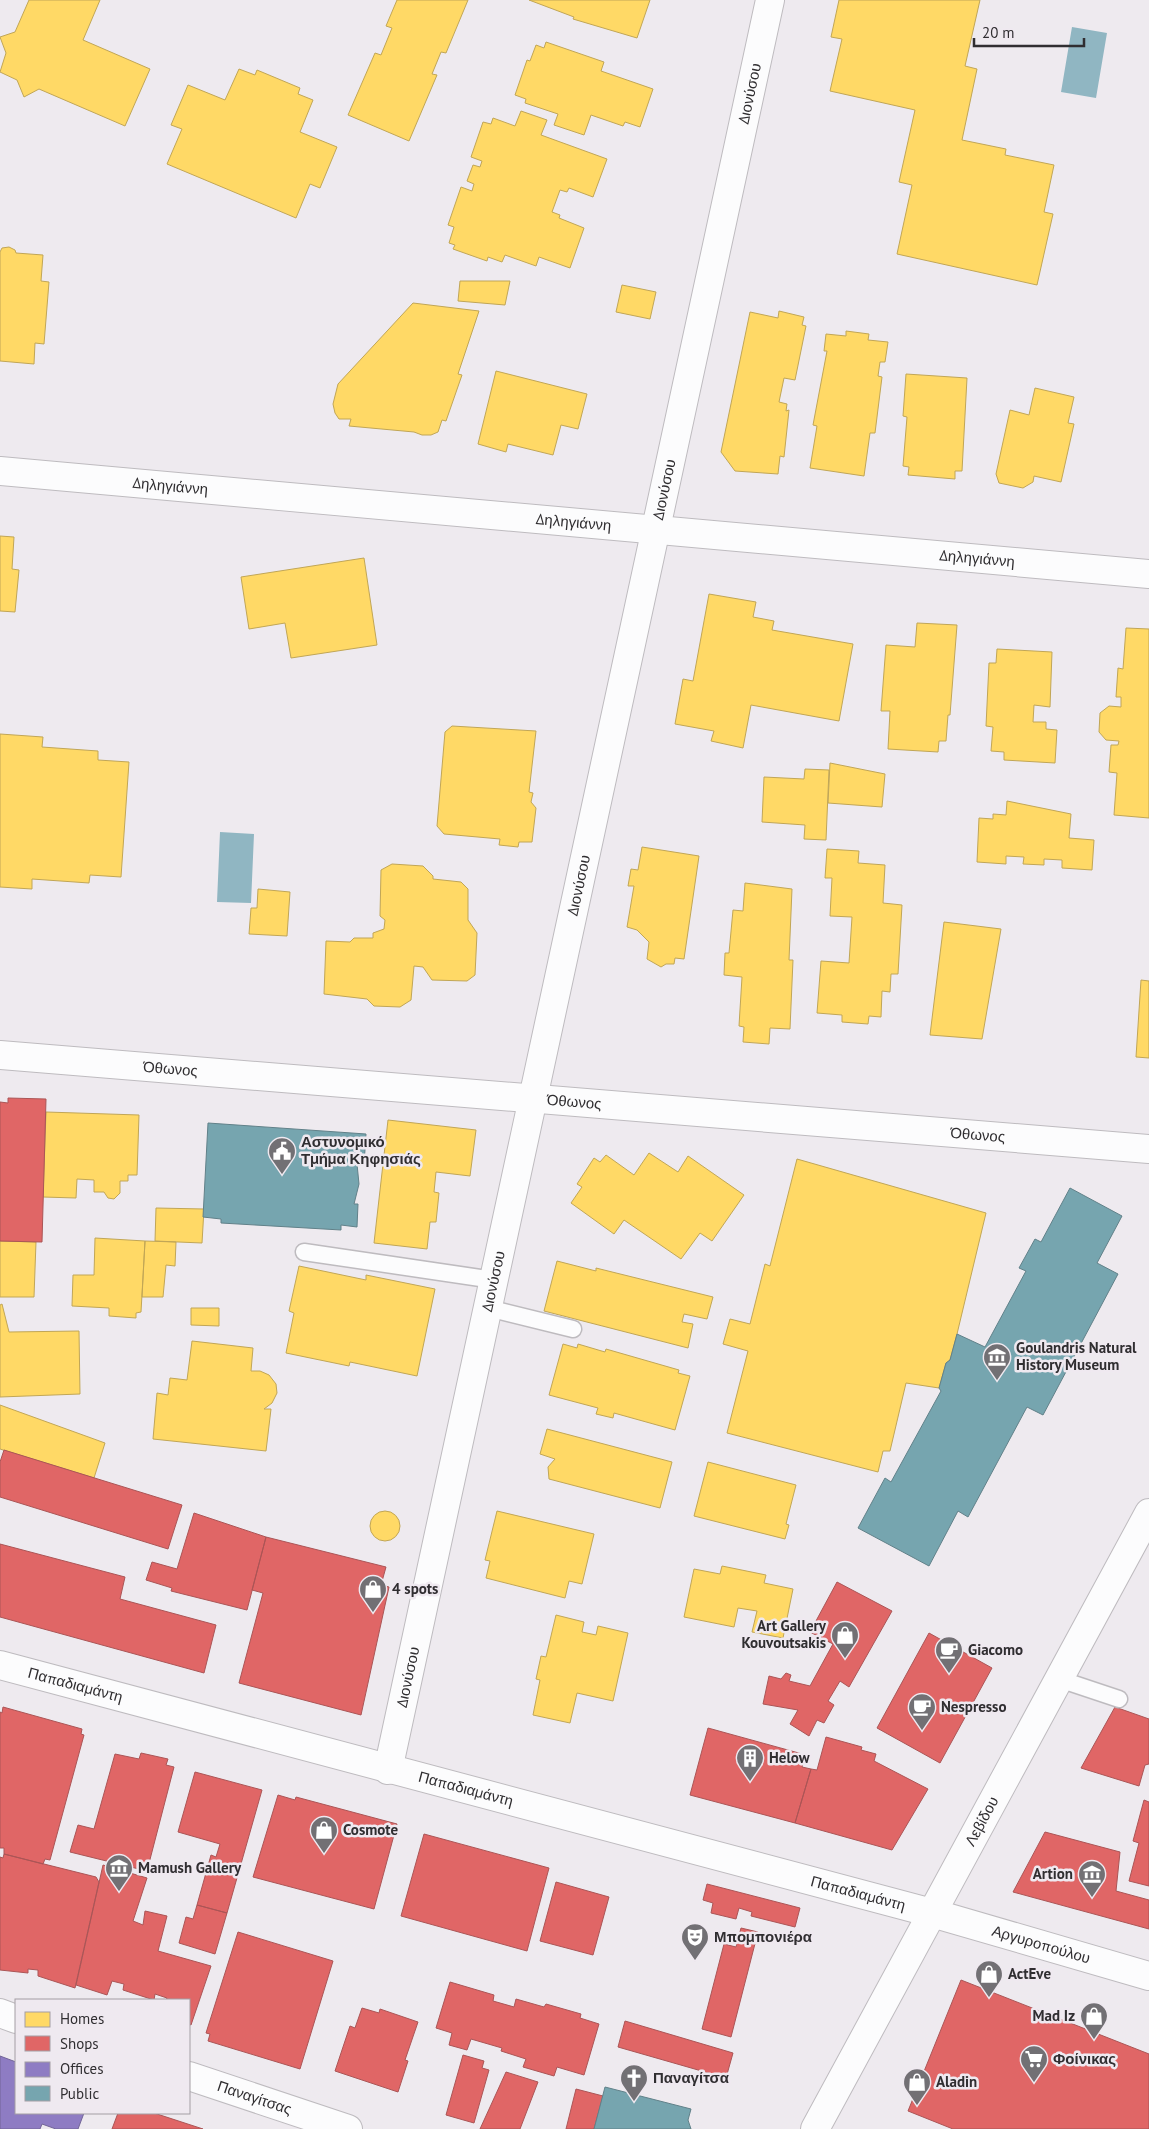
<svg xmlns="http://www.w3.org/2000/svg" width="1149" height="2129" font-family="'PT Sans',sans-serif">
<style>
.water{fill:#90b6c2}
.homes{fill:#ffd966;stroke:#c1a656}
.shops{fill:#e06666;stroke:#ab5556}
.offices{fill:#8e7cc3;stroke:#726597}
.public{fill:#76a5af;stroke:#618189}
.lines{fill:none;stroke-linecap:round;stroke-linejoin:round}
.service-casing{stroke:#bebbbf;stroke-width:19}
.minor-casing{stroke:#bebbbf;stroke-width:30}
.tertiary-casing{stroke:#bebbbf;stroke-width:30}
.service{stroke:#fcfcfd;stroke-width:16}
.minor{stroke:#fcfcfd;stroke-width:28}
.tertiary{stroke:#fcfcfd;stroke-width:28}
.labels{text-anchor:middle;stroke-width:5;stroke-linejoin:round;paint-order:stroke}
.street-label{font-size:15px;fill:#302e31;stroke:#efe9f0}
.poi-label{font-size:15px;font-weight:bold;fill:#302e31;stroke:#efe9f0;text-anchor:start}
</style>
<rect width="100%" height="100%" fill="#eeeaef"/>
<path class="water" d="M1072,27L1107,33L1096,98L1061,92Z
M220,832L254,834L251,903L217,902Z"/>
<path class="homes" d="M29,0H100L83,40L150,69L125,126L39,89L24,97L17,80L0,72L6,53L0,37L15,32Z
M397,0H468L446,53L441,52L432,74L437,75L409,141L348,115L375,53L381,55L392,28L386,26Z
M529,0H650L637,38L573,19L574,17Z
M839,0H980L965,66L977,69L962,140L1006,149L1005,155L1054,165L1044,212L1053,214L1037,285L897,254L912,185L899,182L915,110L830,91L842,39L831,37Z
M546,42L604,62L601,71L653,89L640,127L625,122L623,126L591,115L584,135L554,125L558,114L525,103L526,99L515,95L527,60L530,61L536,45L544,48Z
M239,69L255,75L257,70L300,88L298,94L313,100L300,132L337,147L320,188L310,184L296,218L167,164L182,129L171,125L188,85L225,100Z
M521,111L547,120L541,135L607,159L593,197L569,188L567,192L560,190L552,212L560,215L559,218L584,228L570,268L539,257L536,266L505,255L502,262L488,257L487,261L453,249L455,245L449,243L454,227L448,225L461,187L472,191L474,184L467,181L473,165L480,167L482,161L471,157L483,122L491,124L493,118L515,126Z
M9,247L15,250L16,253L43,255L41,281L49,282L44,344L35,343L34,364L0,361V252L2,248Z
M460,281H510L505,305L458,301Z
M622,285L656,292L650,319L616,312Z
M413,303L479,311L458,374L462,375L446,421L442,420L438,432L431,435H422L414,432L349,426L351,419H339L335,413L333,404L338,384Z
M779,311L804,317L802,325L806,326L795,380L784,378L779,402L787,404L786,411L789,410L784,457L780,456L778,474L735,471L721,452L750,312L778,318Z
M846,331L869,334L868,340L888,342L885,362H880L878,376L882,377L875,433H870L864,476L810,468L817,426L813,425L827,351H824L826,334L846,336Z
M496,371L587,394L578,429L561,425L553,455L508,444L506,452L478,444Z
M906,374L967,378L962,471H955V479L908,475L909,467L903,466L907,417L903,416Z
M1035,388L1074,397L1068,423L1074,424L1061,482L1034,476L1033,482L1023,488L999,483L996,474L1010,410L1029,415Z
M0,536L14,537L12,569L19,570L15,612L0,611Z
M364,558L377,645L291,658L285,623L249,629L241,577Z
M709,594L756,602L753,617L774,621L772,630L853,644L839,721L751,705L743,748L711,741L714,731L675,724L683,679L693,681Z
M917,623L957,625L950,715H948L946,741H939L938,752L888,749L890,711H881L886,645L915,647Z
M1126,628L1149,629V818L1114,815L1117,773L1109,772L1111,745H1118L1119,741L1106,740L1099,732L1100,713L1109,706L1121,707V697H1116L1118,668L1123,669Z
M997,649L1052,652L1050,707L1034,705L1033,722H1046V729L1057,730L1055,763L1004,760V752L991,751L993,727L986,726L989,663H996Z
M452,726L536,731L529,792L533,793L531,802L536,808L532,842H519L518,847L499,845L500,839L444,834L437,826L445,732Z
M0,734L43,737L42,747L98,751V760L129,762L121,877L90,875L89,883L32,879V889L0,887Z
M830,763L885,774L882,807L828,803Z
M805,769L829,770L826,840L804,839L805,825L762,822L764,777L804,779Z
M1007,801L1071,814L1069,838L1094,840L1092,870L1062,868V860L1044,859V865L1023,864L1024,857L1006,856V864L977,862L979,818L993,819V814L1006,815Z
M642,847L699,856L684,959L675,958L674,964H666L661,967L647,959L649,942L637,930L627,927L634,886H628L631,869L638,870Z
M827,849L859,851L858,863L885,865L883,903L902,905L898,974H891L890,992L882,991L881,1017L869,1016L868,1024L842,1022V1015L817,1013L821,961L849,963L852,917L830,916L832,878H825Z
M392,864L423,866L433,876V879L461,882L468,889V920L477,933L475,975L467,981L432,980L423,967L414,966L411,1000L400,1007L374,1006L367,999L324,994L326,941L350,942L354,938H373V933L384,929L385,920L380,916L381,870Z
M745,883L792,889L789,960H793L790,1029L770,1028L769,1044L743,1042L744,1027L739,1026L742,977L724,975L725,953H729L733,910L743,911Z
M258,889L290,892L287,936L249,934L251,908H257Z
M944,922L1001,929L982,1039L930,1035Z
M1141,980L1149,981V1058L1136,1057Z
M46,1112L139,1115L137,1175H128V1181H120V1193L114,1199L108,1198L104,1192H94V1180L77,1179L76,1198L43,1197Z
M388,1120L476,1130L470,1176L436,1172L434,1192L439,1193L436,1222H430L427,1249L374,1243Z
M649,1153L678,1172L688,1156L744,1195L712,1241L700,1233L681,1259L624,1220L614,1234L571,1203L582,1187L577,1184L594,1158L600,1162L606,1155L634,1175Z
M797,1159L986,1213L957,1334L950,1360L946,1363L939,1388L906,1383L890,1451H883L878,1472L727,1433L748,1351L723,1344L730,1319L750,1324L765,1264L770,1266Z
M156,1208L204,1209L202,1243L155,1241Z
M95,1238L145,1241L141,1312L136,1313V1318L109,1316V1308L72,1306L73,1275H94Z
M0,1241L36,1242L34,1297H0Z
M145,1241L176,1242L175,1266L166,1265L163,1297H142Z
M557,1261L596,1271V1268L713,1297L707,1319L684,1314L682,1322L693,1324L688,1348L544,1311Z
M299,1266L366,1280V1275L435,1289L417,1376L350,1362L349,1366L286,1353L294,1313L289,1311Z
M2,1304L9,1332L79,1331L80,1394L0,1397V1305Z
M191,1308H219V1326L191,1325Z
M192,1341L253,1348L251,1371H260L269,1375L276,1384L277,1393L272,1403L264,1409H271L266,1451L153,1439L157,1393L168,1395L170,1378L187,1380Z
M563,1344L577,1348L578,1344L605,1352L606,1349L679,1370L678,1373L690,1376L675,1430L614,1413L613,1418L596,1414L598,1408L549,1395Z
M0,1405L105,1443L94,1478L0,1449Z
M547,1429L672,1462L660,1508L549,1479L548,1467L555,1459L540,1454Z
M708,1462L796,1485L786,1524L789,1525L785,1539L694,1516Z
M370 1526a15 15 0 1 1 30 0a15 15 0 1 1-30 0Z
M497,1511L594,1534L582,1584L569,1581L565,1598L486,1578L490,1561L485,1560Z
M722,1566L766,1575L764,1583L793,1589L783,1638L752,1632L757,1611L738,1608L734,1627L684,1617L694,1569L720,1574Z
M556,1615L584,1622L582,1632L596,1635L598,1626L628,1633L613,1701L577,1693L570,1723L533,1715L540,1680L536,1679L541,1656L546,1657Z"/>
<path class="shops" d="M8,1098L46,1099L42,1242L0,1241V1102L8,1103Z
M4,1450L182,1505L168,1549L0,1497V1462Z
M194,1513L266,1537L247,1610L171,1591L172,1588L146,1580L152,1562L177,1569Z
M266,1537L386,1567L381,1585L389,1587L361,1715L239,1683L263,1593L252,1590Z
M0,1544L125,1577L120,1599L216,1625L204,1673L0,1617Z
M837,1582L892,1611L849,1687L840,1681L828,1701L834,1705L824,1723L817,1720L809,1736L790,1724L798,1710L763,1704L769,1676L781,1679L786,1673L791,1675L789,1681L810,1686L833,1644L810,1632Z
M929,1633L992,1668L940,1763L877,1728Z
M3,1707L82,1729L81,1734L84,1735L50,1860L45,1859L43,1864L4,1854V1848H0V1712L2,1713Z
M1115,1707L1149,1719V1764L1145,1765L1139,1786L1081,1768Z
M708,1728L806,1755L802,1767L811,1769L795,1823L690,1795Z
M826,1737L862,1747L861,1750L876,1754L874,1761L928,1789L892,1850L795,1823L811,1769L817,1770Z
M141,1753L168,1759L166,1765L174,1767L147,1871L70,1852L78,1825L94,1829L115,1754L139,1759Z
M195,1772L262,1790L227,1913L197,1905L211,1855L216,1857L220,1844L178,1832Z
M278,1795L295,1800L296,1797L397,1824L374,1909L253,1877Z
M1144,1800L1149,1802V1886L1129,1881L1139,1843L1133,1841Z
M1045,1832L1120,1852L1116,1891L1149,1900V1929L1013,1892Z
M424,1834L549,1868L527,1951L401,1916Z
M4,1854L96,1877L99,1882L75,1988L38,1976V1970L28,1969V1973L0,1970V1857L3,1858Z
M103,1865L147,1878L133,1921L143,1925L145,1911L167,1916L158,1951L211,1966L191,2025L189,2024V2000H166L167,1998L155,1994L154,2000L123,1990L124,1984L112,1981L107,1995L76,1985Z
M556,1882L609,1897L593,1955L540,1941Z
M707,1884L800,1908L795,1927L751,1916L752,1912L739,1908L736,1919L711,1913L713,1903L703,1900Z
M197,1905L227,1913L215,1954L179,1943L186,1917L193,1919Z
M741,1928L758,1932L731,2037L702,2029L724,1944L736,1947Z
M238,1932L333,1961L300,2069L208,2041L210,2034L206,2033Z
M961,1980L1149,2054V2129H953L908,2111Z
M450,1982L494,1995L493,2001L514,2007L516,1999L544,2007L546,2004L581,2014L580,2018L599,2024L584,2075L557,2067L554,2076L523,2067L526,2059L501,2051L502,2048L471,2039L467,2050L449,2045L452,2033L436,2028Z
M362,2008L379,2013L380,2009L418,2022L405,2060L408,2061L398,2092L335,2071L350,2026L355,2028Z
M625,2021L733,2053L726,2078L618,2047Z
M463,2055L484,2061L482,2068L489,2070L474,2123L446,2115Z
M506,2072L538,2082L520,2129H480Z
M576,2089L603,2096L594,2129H566Z
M118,2113H154L203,2129H112Z"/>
<path class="offices" d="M0,2056L16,2062V2113H84L78,2129H56L42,2124L40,2129H0Z"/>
<path class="public" d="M208,1123L366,1134L364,1165L357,1164L359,1184L354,1204H358L357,1227L341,1225V1230L221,1223V1219L203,1217Z
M1070,1188L1122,1216L1097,1263L1118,1274L1043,1415L1027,1407L968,1517L958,1511L929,1566L858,1528L885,1478L891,1482L941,1391L939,1388L946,1363L950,1360L957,1334L985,1347L1026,1271L1019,1268L1035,1239L1041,1242Z
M605,2087L691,2109L688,2120L691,2129H594Z"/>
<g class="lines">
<g class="service-casing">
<path id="service" d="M304,1252L494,1280
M488,1308L573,1329
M1059,1679L1119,1699"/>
</g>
<g class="minor-casing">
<g id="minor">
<path id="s1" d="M0,1665L932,1913L1149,1976"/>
<path id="s2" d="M388,1770L770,0"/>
<path d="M0,2013L16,2019"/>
<path id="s3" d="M189,2076L348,2129"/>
</g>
</g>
<g class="tertiary-casing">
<g id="tertiary">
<path id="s4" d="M0,471L1149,574"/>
<path id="s5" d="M0,1055L1149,1149"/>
<path id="s6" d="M815,2129L1149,1513"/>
</g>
</g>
<use href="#service" class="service"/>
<use href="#minor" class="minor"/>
<use href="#tertiary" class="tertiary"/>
</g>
<defs>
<g id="civic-pin" transform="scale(1.4375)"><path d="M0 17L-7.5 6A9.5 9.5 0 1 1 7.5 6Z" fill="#727074" stroke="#efe9f0"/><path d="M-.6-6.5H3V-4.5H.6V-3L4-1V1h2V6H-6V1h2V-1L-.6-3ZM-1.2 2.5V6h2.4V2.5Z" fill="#fff"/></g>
<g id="museum-pin" transform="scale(1.4375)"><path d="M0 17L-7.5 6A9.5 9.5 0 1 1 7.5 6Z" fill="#727074" stroke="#efe9f0"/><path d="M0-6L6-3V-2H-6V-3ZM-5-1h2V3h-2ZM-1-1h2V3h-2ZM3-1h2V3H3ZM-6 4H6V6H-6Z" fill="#fff"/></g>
<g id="shop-pin" transform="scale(1.4375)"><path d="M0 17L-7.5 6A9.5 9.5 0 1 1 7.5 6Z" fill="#727074" stroke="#efe9f0"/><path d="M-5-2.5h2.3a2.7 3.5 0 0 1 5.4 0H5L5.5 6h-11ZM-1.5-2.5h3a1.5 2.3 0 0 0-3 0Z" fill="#fff"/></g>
<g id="cafe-pin" transform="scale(1.4375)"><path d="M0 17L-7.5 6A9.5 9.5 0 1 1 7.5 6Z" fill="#727074" stroke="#efe9f0"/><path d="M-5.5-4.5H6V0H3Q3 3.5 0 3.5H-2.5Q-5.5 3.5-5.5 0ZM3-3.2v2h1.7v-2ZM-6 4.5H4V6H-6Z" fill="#fff"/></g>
<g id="building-pin" transform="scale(1.4375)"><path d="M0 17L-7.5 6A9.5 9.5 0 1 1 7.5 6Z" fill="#727074" stroke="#efe9f0"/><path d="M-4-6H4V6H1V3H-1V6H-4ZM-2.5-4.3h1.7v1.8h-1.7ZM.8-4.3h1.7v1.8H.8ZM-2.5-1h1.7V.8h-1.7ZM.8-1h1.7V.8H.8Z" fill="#fff"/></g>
<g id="theatre-pin" transform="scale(1.4375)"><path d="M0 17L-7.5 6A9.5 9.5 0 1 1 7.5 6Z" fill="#727074" stroke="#efe9f0"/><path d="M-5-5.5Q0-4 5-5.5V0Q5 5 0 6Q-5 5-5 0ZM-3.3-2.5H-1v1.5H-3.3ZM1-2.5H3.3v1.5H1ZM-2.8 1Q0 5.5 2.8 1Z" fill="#fff"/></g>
<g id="supermarket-pin" transform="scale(1.4375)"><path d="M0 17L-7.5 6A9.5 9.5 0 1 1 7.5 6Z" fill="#727074" stroke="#efe9f0"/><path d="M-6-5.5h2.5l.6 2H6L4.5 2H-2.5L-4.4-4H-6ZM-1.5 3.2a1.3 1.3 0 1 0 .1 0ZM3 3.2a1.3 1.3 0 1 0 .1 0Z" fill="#fff"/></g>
<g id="church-pin" transform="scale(1.4375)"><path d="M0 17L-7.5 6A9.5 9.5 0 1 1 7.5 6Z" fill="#727074" stroke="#efe9f0"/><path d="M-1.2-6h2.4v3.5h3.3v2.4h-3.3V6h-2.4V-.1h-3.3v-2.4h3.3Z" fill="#fff"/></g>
</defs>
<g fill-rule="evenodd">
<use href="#civic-pin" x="282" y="1151"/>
<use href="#museum-pin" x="997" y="1357"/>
<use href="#shop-pin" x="373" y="1589"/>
<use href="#shop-pin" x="845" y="1635"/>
<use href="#cafe-pin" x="949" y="1650"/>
<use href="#cafe-pin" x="922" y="1707"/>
<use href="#building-pin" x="750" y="1758"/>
<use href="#shop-pin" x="324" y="1830"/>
<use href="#museum-pin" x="119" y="1868"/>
<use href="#museum-pin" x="1092" y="1874"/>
<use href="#theatre-pin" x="695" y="1937"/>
<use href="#shop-pin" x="989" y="1974"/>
<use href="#shop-pin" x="1094" y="2016"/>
<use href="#supermarket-pin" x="1034" y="2059"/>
<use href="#church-pin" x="634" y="2078"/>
<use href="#shop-pin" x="917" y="2082"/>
</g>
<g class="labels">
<g class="street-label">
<text dy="5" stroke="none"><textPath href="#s2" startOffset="1715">Διονύσου</textPath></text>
<text dy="5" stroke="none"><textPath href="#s4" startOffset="171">Δηληγιάννη</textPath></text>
<text dy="5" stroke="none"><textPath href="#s2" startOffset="1310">Διονύσου</textPath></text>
<text dy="5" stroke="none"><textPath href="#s4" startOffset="576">Δηληγιάννη</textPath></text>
<text dy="5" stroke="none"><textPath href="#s4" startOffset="981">Δηληγιάννη</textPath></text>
<text dy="5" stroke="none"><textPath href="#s2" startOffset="905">Διονύσου</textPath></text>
<text dy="5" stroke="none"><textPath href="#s5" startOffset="171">Όθωνος</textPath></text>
<text dy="5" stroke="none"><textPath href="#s5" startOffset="576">Όθωνος</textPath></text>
<text dy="5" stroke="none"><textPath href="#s5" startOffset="981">Όθωνος</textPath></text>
<text dy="5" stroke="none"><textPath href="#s2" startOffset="500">Διονύσου</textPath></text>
<text dy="5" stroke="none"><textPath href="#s2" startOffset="95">Διονύσου</textPath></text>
<text dy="5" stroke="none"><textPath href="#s1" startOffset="78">Παπαδιαμάντη</textPath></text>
<text dy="5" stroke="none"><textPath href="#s1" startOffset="482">Παπαδιαμάντη</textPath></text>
<text dy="5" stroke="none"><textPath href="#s6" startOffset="350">Λεβίδου</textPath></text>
<text dy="5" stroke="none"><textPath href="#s1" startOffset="888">Παπαδιαμάντη</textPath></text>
<text dy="5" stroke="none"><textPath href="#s1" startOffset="1078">Αργυροπούλου</textPath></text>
<text dy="5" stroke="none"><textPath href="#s3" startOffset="69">Παναγίτσας</textPath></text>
</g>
<g class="poi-label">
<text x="301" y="1147">Αστυνομικό<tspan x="301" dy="17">Τμήμα Κηφησιάς</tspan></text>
<text x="1016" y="1353">Goulandris Natural<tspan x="1016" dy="17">History Museum</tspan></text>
<text x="392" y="1594">4 spots</text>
<text x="826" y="1631" text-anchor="end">Art Gallery<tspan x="826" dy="17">Kouvoutsakis</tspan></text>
<text x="968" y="1655">Giacomo</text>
<text x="941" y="1712">Nespresso</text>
<text x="769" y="1763">Helow</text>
<text x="343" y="1835">Cosmote</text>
<text x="138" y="1873">Mamush Gallery</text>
<text x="1073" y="1879" text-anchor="end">Artion</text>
<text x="714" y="1942">Μπομπονιέρα</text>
<text x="1008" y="1979">ActEve</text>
<text x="1075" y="2021" text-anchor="end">Mad Iz</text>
<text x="1053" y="2064">Φοίνικας</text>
<text x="653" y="2083">Παναγίτσα</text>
<text x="936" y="2087">Aladin</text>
</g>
</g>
<rect x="15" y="1999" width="175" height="115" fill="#efe9f0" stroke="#a39ea4"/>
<rect x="25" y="2012" width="25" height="15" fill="#ffd966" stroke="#a39ea4"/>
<text x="60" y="2024" font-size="15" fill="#302e31">Homes</text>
<rect x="25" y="2036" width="25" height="15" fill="#e06666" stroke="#a39ea4"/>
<text x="60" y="2049" font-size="15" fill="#302e31">Shops</text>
<rect x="25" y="2062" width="25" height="15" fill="#8e7cc3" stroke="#a39ea4"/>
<text x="60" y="2074" font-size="15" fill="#302e31">Offices</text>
<rect x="25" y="2086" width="25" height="15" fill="#76a5af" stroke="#a39ea4"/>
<text x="60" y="2099" font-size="15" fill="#302e31">Public</text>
<path d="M974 38v8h110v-8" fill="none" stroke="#302e31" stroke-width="2.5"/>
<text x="982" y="38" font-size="15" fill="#302e31" stroke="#efe9f0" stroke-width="4" paint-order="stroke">20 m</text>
</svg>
